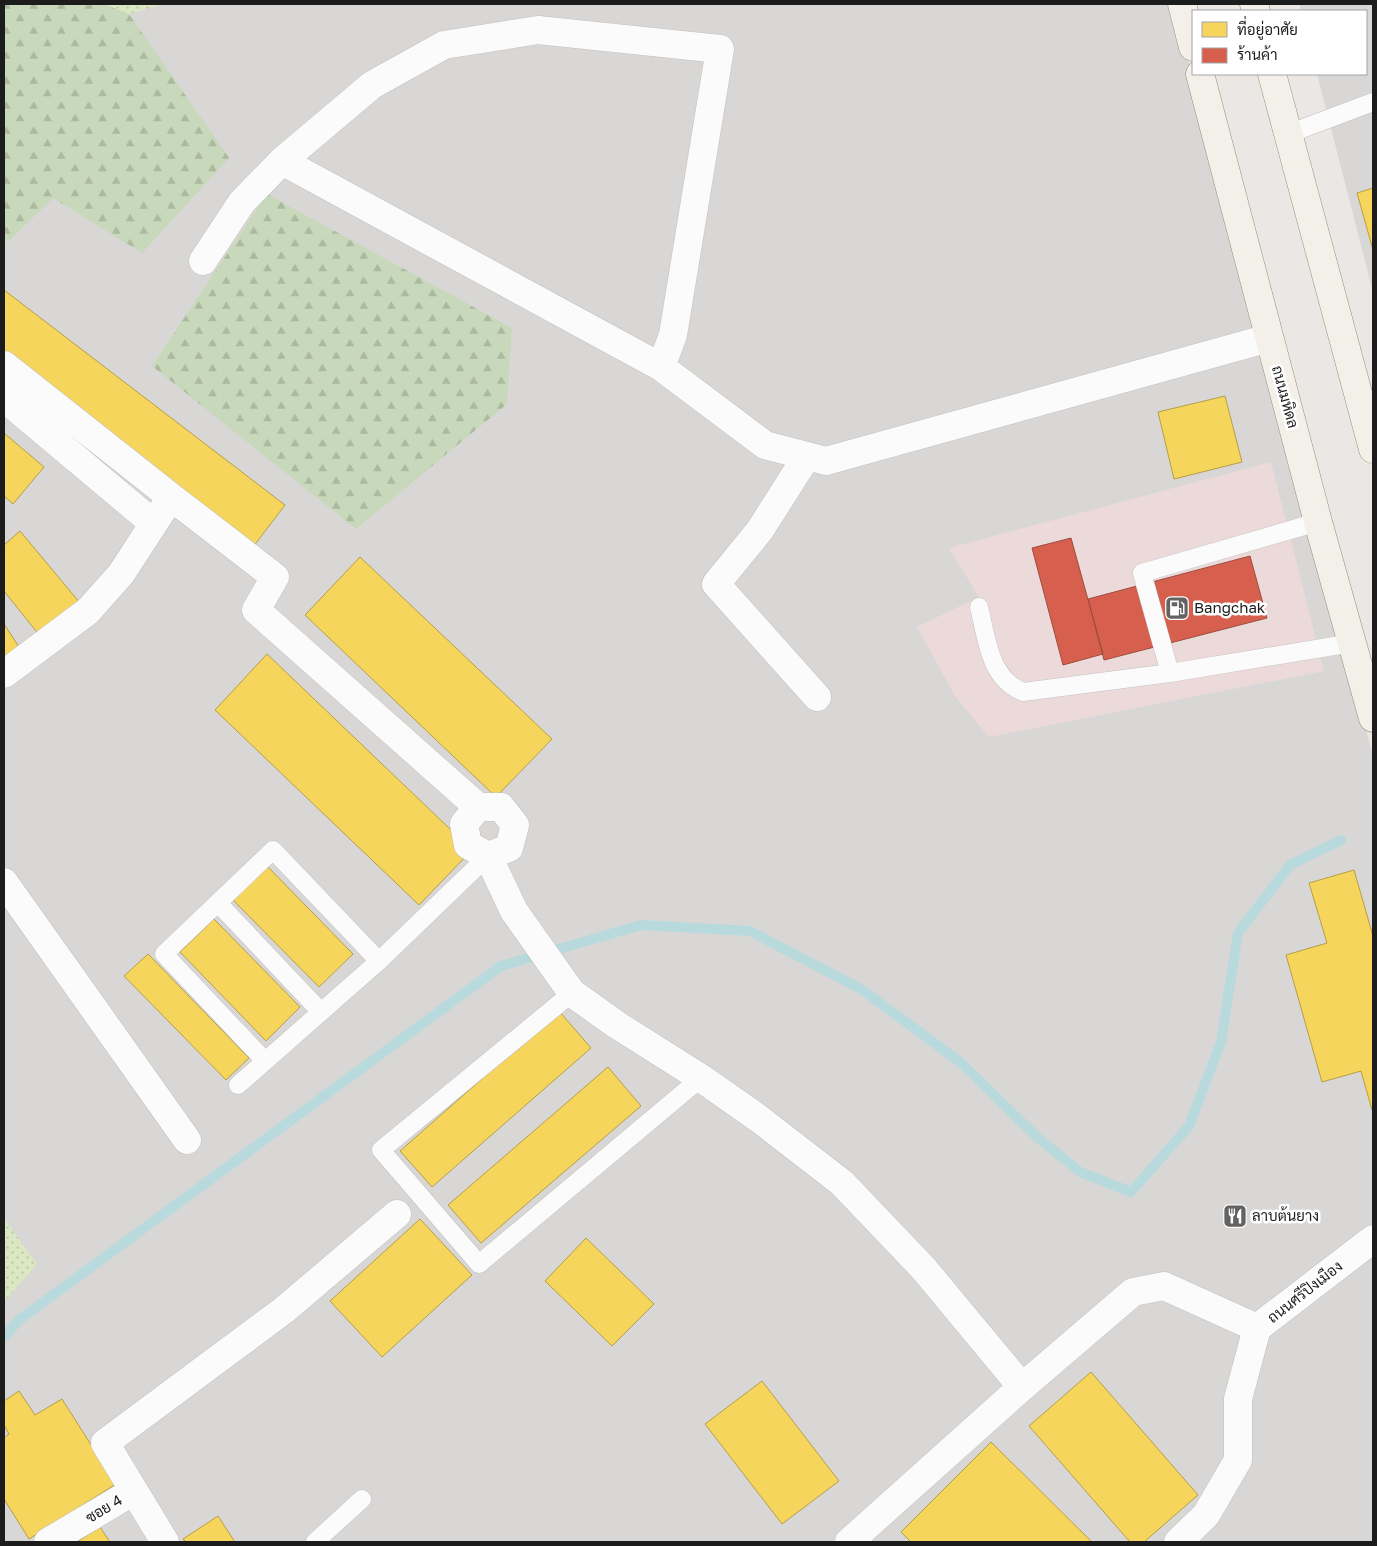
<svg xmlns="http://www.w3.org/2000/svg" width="1377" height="1546" font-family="'Golos Text',Sarabun,sans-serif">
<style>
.residential{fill:#d9d7d6}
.commercial{fill:#ecdadb}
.grass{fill:url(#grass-dots)}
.forest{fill:url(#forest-firs)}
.homes{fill:#f6d55c;stroke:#b59e49}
.shops{fill:#d6604d;stroke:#9e4c3e}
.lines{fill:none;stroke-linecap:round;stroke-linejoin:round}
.stream{stroke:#b8dadc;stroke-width:10}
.service-casing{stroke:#c1c0bf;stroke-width:19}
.minor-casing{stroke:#c1c0bf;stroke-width:29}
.tertiary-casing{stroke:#c1c0bf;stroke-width:29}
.secondary-casing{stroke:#93917d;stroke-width:29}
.service{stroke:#fcfbfb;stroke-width:18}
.minor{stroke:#fcfbfb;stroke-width:28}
.tertiary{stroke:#fcfbfb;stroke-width:28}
.secondary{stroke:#f2f0e9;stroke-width:28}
.labels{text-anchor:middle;stroke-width:5;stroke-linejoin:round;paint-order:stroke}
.street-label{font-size:15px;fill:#1c1c1c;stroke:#fff}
.poi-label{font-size:15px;fill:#1c1c1c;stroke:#fff;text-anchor:start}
</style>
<defs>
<pattern id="grass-dots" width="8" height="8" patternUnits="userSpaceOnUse" patternTransform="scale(1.25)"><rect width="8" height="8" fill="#dbe6c3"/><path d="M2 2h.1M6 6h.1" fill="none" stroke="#bbc5a7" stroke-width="1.8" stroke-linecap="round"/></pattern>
<pattern id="forest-firs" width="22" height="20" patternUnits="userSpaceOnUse" patternTransform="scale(1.25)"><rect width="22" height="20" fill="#c8d8ba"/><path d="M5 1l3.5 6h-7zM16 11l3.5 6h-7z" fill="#abb99f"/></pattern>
</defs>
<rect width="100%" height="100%" fill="#eae7e4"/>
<path class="residential" d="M4,4H1173L1373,756V1542H4Z
M1299,4H1373V292L1317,74H1366V11H1301Z"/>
<path class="commercial" d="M1271,462L1324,671L989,737L955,696L917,627L979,597L949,548Z"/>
<path class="grass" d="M103,4H164L129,14Z
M4,1218L37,1264L4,1302Z"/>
<path class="forest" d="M4,4H103L129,14L229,158L142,253L53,198L9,241H4Z
M267,194L512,328L507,404L356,529L152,366Z"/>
<path class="homes" d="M1373,188V250L1357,193Z
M4,290L285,505L253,547L4,356Z
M1225,396L1242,462L1174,479L1158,412Z
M4,433L44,467L13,504L4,496Z
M20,531L80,603L40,636L4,591V545Z
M360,557L552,739L496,797L305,615Z
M4,624L21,650L4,662Z
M267,654L472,850L419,905L215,710Z
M267,866L353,954L319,987L233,900Z
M1354,870L1373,936V1109L1372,1110L1361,1071L1322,1082L1286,955L1327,943L1309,883Z
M214,919L300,1007L266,1041L180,952Z
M148,954L249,1058L226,1080L124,976Z
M559,1011L591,1048L432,1187L400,1151Z
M608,1067L641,1106L481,1243L448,1205Z
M420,1219L472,1275L382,1357L330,1301Z
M586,1238L654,1304L612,1346L545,1281Z
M1091,1372L1198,1495L1144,1542H1130L1029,1426Z
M762,1381L839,1481L782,1524L705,1424Z
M19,1391L35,1415L62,1399L116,1484L29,1539L4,1499V1438L9,1434L4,1425V1401Z
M991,1442L1092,1542H911L901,1532Z
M218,1516L235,1542H186L183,1539Z
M100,1527L110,1542H77Z"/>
<path class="shops" d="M1071,538L1103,654L1063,665L1032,548Z
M1250,556L1267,618L1104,660L1088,599Z"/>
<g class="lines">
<path class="stream" d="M4,1337L19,1320L501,966L641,925L750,931L861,989L960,1062L1036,1136L1080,1172L1131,1192L1189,1126L1221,1042L1238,933L1290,865L1341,840"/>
<g class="service-casing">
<path id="service" d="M1288,134L1373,102
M1318,522L1142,573L1170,673L1352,643
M979,607C987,639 989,678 1023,692L1170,673
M218,903L321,1012
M572,993L381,1150L479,1264L701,1078
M265,1061L164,954L273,850L379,961
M238,1085L379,961L488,856
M315,1542L362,1499"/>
</g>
<g class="minor-casing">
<path id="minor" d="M282,161L661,367L765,445L826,461L1269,338
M203,261L242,202L282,161L372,85L444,45L538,30L720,49L673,335L661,367
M4,365L171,497
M4,398L153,523
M807,456L760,530L716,584L817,697
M4,674L88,611L121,574L171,497L275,577L256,610L478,807
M488,856L509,848L515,825L501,807H478L464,824L468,845L488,856L514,911L572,993L617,1025L701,1078L758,1118L842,1183L924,1269L1022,1387
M4,882L187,1140
M48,1542L134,1491
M165,1542L105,1443L284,1310L397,1214"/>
</g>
<g class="tertiary-casing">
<path id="tertiary" d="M849,1542L1022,1387L1133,1292L1164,1286L1257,1328
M1178,1542L1206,1515L1238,1460V1399L1257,1328L1373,1239"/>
</g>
<g class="secondary-casing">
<path id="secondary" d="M1182,4L1193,47
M1254,4L1256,11
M1200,74L1318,522L1373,718
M1272,74L1373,449"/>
</g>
<use href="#service" class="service"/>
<use href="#minor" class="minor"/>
<use href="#tertiary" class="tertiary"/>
<use href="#secondary" class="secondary"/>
</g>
<defs>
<g id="fuel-square" transform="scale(1.25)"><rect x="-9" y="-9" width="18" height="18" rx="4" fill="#646362" stroke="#fff"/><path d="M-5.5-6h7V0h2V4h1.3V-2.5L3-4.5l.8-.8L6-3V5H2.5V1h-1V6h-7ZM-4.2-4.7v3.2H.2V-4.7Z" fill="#fff"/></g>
<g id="restaurant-square" transform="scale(1.25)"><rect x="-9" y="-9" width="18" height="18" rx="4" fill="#646362" stroke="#fff"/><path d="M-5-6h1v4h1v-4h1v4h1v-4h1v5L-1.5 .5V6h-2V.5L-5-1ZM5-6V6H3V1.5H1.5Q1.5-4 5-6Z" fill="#fff"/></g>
</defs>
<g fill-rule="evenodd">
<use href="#fuel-square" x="1177" y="608"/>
<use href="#restaurant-square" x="1235" y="1216"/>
</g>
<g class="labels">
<g class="street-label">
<text transform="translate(1285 397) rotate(75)" y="5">ถนนมหิดล</text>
<text transform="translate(1305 1292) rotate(-38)" y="5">ถนนศรีปิงเมือง</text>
<text transform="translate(104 1509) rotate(-31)" y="5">ซอย 4</text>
</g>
<g class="poi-label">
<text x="1194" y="613">Bangchak</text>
<text x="1252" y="1221">ลาบต้นยาง</text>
</g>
</g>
<rect width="1377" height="1546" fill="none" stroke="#1c1c1c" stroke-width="10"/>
<rect x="1192" y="10" width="175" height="65" fill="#ffffff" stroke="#a4a4a4"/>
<rect x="1202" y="22" width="25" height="15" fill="#f6d55c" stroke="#a4a4a4"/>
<text x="1237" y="35" font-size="15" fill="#1c1c1c">ที่อยู่อาศัย</text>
<rect x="1202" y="48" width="25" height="15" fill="#d6604d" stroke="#a4a4a4"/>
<text x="1237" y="60" font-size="15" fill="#1c1c1c">ร้านค้า</text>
</svg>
